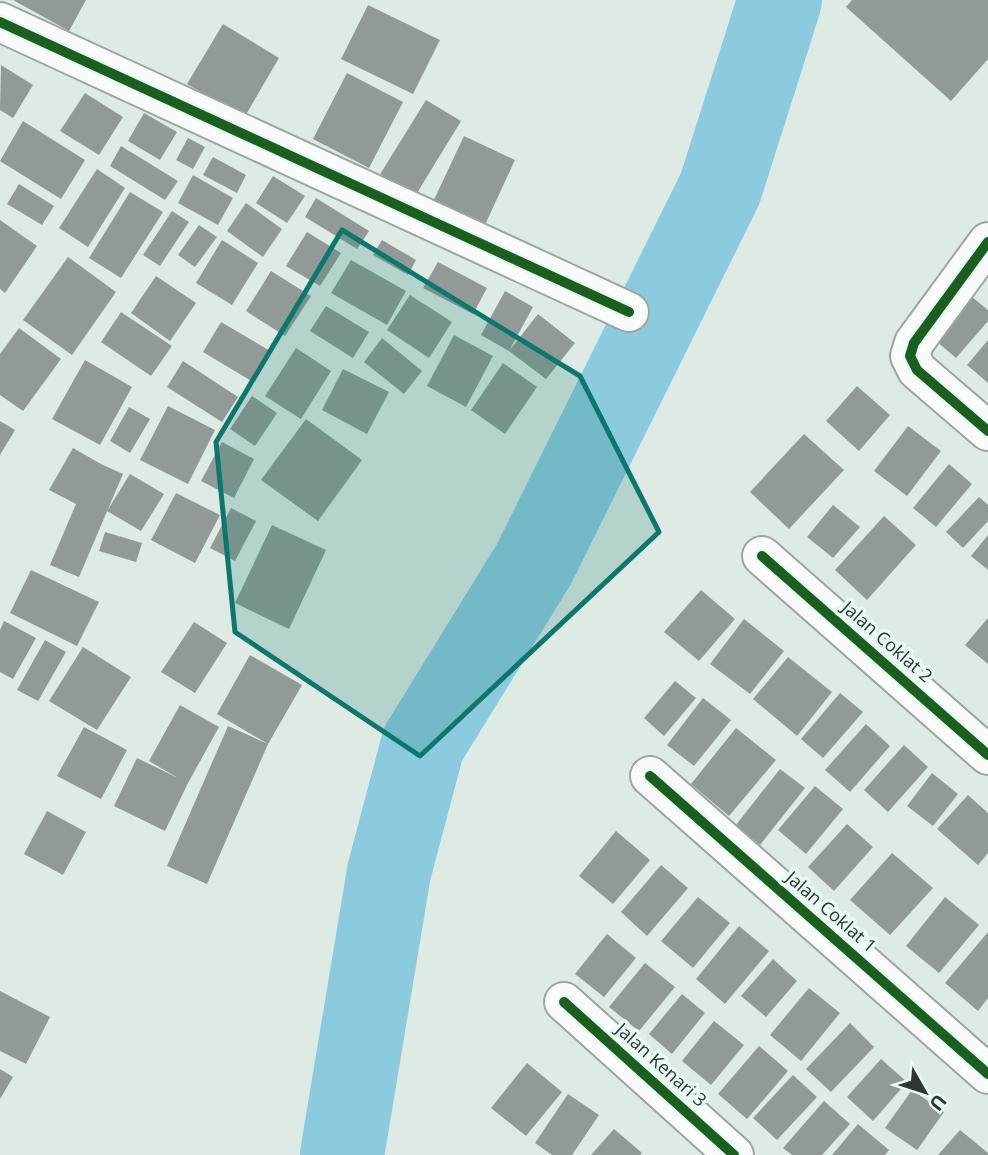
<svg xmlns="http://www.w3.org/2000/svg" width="988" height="1155" font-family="'Open Sans',sans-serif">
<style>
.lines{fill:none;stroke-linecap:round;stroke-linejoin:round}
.river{stroke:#8ccadf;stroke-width:84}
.building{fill:#919a97}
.minor-casing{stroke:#9da5a1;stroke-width:42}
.minor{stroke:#fafcfb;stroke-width:38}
.cycleway-casing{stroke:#e7fbf2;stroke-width:15}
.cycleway{stroke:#1b5e20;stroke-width:10}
.marked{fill:#0f766e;fill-opacity:0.2;stroke:#0f766e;stroke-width:5;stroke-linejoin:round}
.labels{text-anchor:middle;stroke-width:7;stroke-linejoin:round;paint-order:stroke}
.street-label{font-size:18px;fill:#2e3532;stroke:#e7fbf2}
</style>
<rect width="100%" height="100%" fill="#deeae4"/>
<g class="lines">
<path class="river" d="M342,1155L389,872L423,744L534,564L720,189L780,0"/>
</g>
<path class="building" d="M13,0H86L69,31Z
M852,0H988V59L951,101L846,7Z
M368,5L440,40L413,94L341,59Z
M223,24L279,58L244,118L187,84Z
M1,65L33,85L13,118L0,110Z
M347,73L403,102L369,168L313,139Z
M85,93L123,117L99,155L60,131Z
M426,100L461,121L414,198L379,176Z
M144,113L177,132L160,160L128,141Z
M23,121L85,160L61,199L0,161Z
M464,136L515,160L484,227L432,204Z
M188,138L205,147L193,169L176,160Z
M121,146L178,181L165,200L110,166Z
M213,157L246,175L237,193L203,175Z
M97,169L125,188L88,247L59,228Z
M193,175L233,198L218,225L178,203Z
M273,176L305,196L287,223L256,203Z
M19,184L54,206L42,225L7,204Z
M130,192L163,212L121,278L89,258Z
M316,198L369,231L357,249L305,217Z
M246,203L282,229L263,257L227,231Z
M172,211L189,222L160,266L143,255Z
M0,220L37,246L5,293L0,289Z
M199,225L217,237L195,267L178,255Z
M307,232L341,253L320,286L286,266Z
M222,240L258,263L232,305L196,283Z
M382,240L416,260L408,275L373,255Z
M68,257L116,292L72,355L23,320Z
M351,260L406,291L387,325L331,293Z
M438,262L487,288L473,314L423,288Z
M271,271L311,296L285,336L246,311Z
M156,276L196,303L170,341L131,313Z
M505,291L533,307L509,351L538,314L575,343L546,379L509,351L481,335Z
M410,295L452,322L429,358L387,330Z
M972,297L988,310V321L956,358L935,340Z
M326,306L369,332L353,358L310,331Z
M121,312L172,346L151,376L101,342Z
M221,322L272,352L253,382L203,352Z
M19,328L61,359L23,411L0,395V354Z
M454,335L493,356L466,407L427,386Z
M382,338L422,371L404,394L364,362Z
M988,340V383L967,365Z
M296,348L331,371L301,419L265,396Z
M85,360L132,387L100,445L52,419Z
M183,361L238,397L222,422L167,387Z
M503,363L537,387L505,434L471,410Z
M343,369L389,392L367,434L322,410Z
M857,386L890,415L859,451L826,421Z
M252,396L277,413L255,446L230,429Z
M168,406L215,430L188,484L140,460Z
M129,407L150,419L130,453L110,441Z
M306,419L362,460L318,521L261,480Z
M0,421L15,430L0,455Z
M908,426L941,451L907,496L874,471Z
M804,434L844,470L789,529L750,492Z
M222,442L254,459L234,498L201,481Z
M73,448L101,464L123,474L79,577L50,565L76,504L49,490Z
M949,464L972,484L936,527L913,508Z
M130,474L164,494L141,531L107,511Z
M176,493L220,515L195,563L151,540Z
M979,497L988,505V521L963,548L946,532Z
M833,505L860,527L833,558L807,537Z
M231,508L256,521L235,561L210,548Z
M884,516L916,545L867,600L835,570Z
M272,525L326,550L289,629L235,603Z
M105,532L142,543L136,562L99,551Z
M988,535V570L971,556Z
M31,570L99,602L77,646L10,613Z
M701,590L735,619L699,661L664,632Z
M988,618V664L965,645Z
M744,619L784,651L750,694L710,664Z
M4,621L36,638L13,679L0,672V630Z
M194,622L227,643L195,693L161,672Z
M45,640L66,652L38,701L17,690Z
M83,647L131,677L97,730L49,701Z
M250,655L302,685L268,744L217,714Z
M788,657L832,692L797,736L753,699Z
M675,681L696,698L664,736L644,718Z
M840,693L863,712L823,758L801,739Z
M703,698L731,720L694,766L667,745Z
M180,705L219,727L188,783L165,831L114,806L137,758L178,778L149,761Z
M866,724L890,746L850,792L825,770Z
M228,726L268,744L207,884L167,866Z
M84,727L127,750L101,799L57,776Z
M736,728L776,760L729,816L691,784Z
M904,745L928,767L888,812L864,790Z
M780,769L805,788L760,845L736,825Z
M932,773L958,794L933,826L907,806Z
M815,786L843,809L806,854L778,830Z
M968,795L988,813V853L978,865L937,829Z
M47,811L86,832L63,875L24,854Z
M847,824L873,847L834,891L808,867Z
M616,831L650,860L613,904L579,876Z
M892,853L933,888L890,935L850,900Z
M661,865L688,888L647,936L621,912Z
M698,897L730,923L693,968L661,941Z
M945,897L979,925L939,973L906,946Z
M739,926L769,951L725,1004L696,979Z
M988,932V998L978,1011L945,983Z
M607,934L636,958L604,997L575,974Z
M773,959L797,981L766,1017L741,996Z
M645,963L675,987L639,1031L609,1007Z
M809,988L840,1013L801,1061L770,1035Z
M0,991L50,1017L26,1064L0,1051Z
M682,994L705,1013L672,1054L649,1034Z
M714,1021L744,1045L711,1085L682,1061Z
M850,1023L874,1047L831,1092L806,1069Z
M759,1046L788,1071L747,1119L718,1094Z
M881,1059L907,1082L873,1121L847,1097Z
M527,1063L562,1092L526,1136L491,1108Z
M0,1069L13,1077L0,1099Z
M793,1075L817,1097L777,1140L753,1118Z
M912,1090L944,1112L917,1150L885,1128Z
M568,1094L599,1115L572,1155H552L535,1143Z
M824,1101L850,1124L822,1155H792L783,1148Z
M858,1124L889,1150L885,1155H832Z
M614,1129L642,1153L640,1155H591Z
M960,1130L988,1153V1155H938Z"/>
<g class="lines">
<g class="minor-casing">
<path id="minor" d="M0,22L629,312
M988,242L914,343L910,356L917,370L988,431
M762,556L988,755
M650,776L988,1074
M564,1002L734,1155"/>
</g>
<use href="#minor" class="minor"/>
<g class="cycleway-casing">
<path id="cycleway" d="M0,22L629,312
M988,242L914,343L910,356L917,370L988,431
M762,556L988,755
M650,776L988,1074
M564,1002L734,1155"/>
</g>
<use href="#cycleway" class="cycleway"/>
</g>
<path class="marked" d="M342,230L580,376L659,532L420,756L235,632L216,442Z"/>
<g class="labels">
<g class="street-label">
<text transform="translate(887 642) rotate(41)" y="6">Jalan Coklat 2</text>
<text transform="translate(831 912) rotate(41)" y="6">Jalan Coklat 1</text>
<text transform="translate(661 1065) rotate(42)" y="6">Jalan Kenari 3</text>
</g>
</g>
<g transform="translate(925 1092) rotate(129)" stroke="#e7fbf2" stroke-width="5" paint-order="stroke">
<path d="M0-5L12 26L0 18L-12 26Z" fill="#2e3532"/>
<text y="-10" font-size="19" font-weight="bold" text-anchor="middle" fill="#2e3532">U</text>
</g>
</svg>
